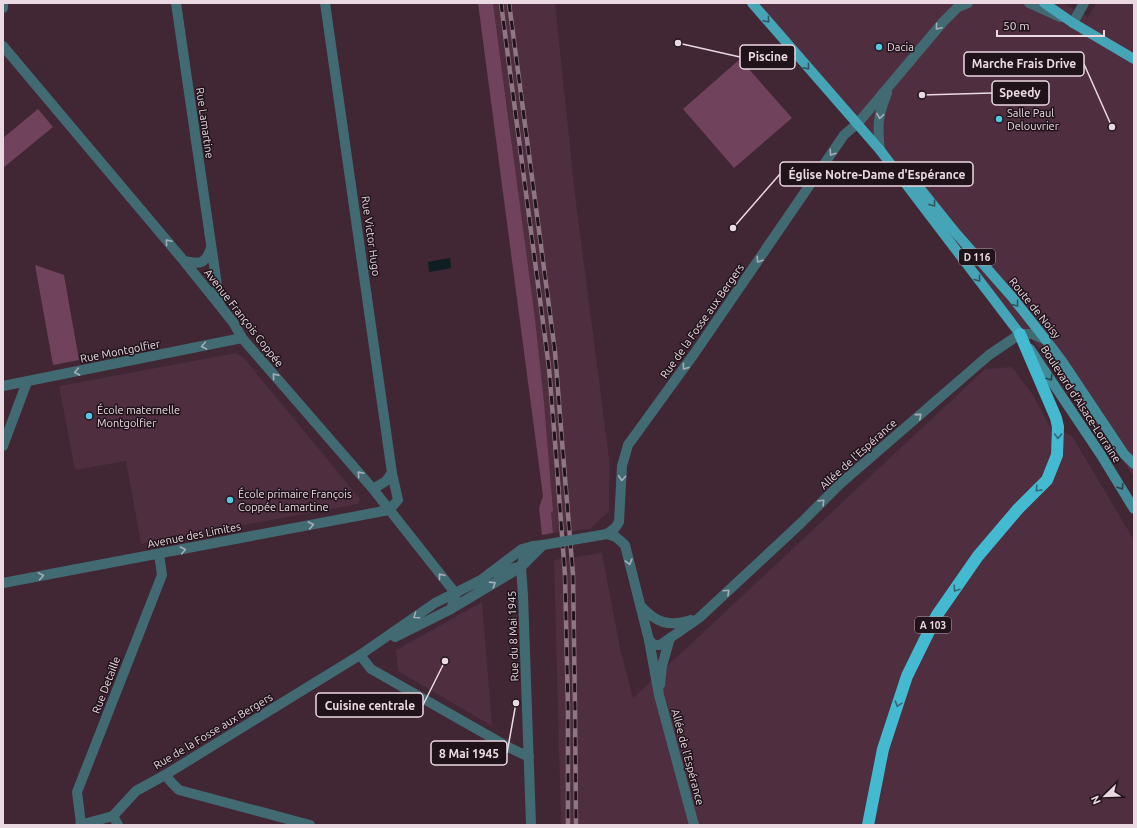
<svg xmlns="http://www.w3.org/2000/svg" width="1137" height="828" font-family="Ubuntu,sans-serif">
<style>
.built{fill:#4e2e3f}
.green{fill:#70425b}
.water{fill:#0f1e21}
.lines{fill:none;stroke-linecap:round;stroke-linejoin:round}
.minor{stroke:#416a73;stroke-width:10}
.tertiary{stroke:#416a73;stroke-width:10}
.secondary{stroke:#448b99;stroke-width:10}
.primary{stroke:#45a4b6;stroke-width:10}
.motorway{stroke:#43bad0;stroke-width:12}
.rail-casing{stroke:#8e7783;stroke-width:4.5}
.rail{stroke:#20141a;stroke-width:3;stroke-dasharray:9;stroke-linecap:butt}
.tertiary-bridge{stroke:#416a73;stroke-width:10}
.oneway{stroke:#315560}
.oneway2{stroke:#a7adb6}
.oneway3{stroke:#2e444d}
.oneway4{stroke:#326775}
.poi-dot{fill:#56c9e0;stroke:#20141a;stroke-width:1.5}
.labels{text-anchor:middle;stroke-width:3;stroke-linejoin:round;paint-order:stroke}
.shield{fill:#20141a;stroke:#ae9ea6;stroke-width:1}
.shield-label{font-size:10px;font-weight:bold;fill:#ebd9e2}
.poi-label{font-size:11px;fill:#ebd9e2;stroke:#20141a;text-anchor:start}
.street-label{font-size:11px;fill:#ebd9e2;stroke:#20141a}
.leader{fill:none;stroke:#ebd9e2;stroke-width:1.5}
.callout-dot{fill:#ebd9e2;stroke:#20141a;stroke-width:1.5}
.callout{fill:#20141a;stroke:#ebd9e2;stroke-width:1.5}
.callout-label{font-size:12px;text-anchor:middle;font-weight:bold;fill:#ebd9e2}
</style>
<rect width="100%" height="100%" fill="#412634"/>
<path class="built" d="M493,3H555L575,194L609,458V511L590,529L553,533L510,127Z
M752,3H1063L1088,17L1096,3H1134V477L1085,406L1017,321Z
M236,353L243,357L360,499L358,504L141,544L126,461L75,470L59,386Z
M1012,367L1033,395L1049,425L1072,436L1134,540V825H561L554,560L602,553L620,648L633,698L985,369Z
M482,602L492,726L398,671L396,650Z"/>
<path class="green" d="M478,3H493L535,319L544,403L553,511L551,512L553,533L542,535L539,508L543,496Z
M740,59L792,118L734,168L683,109Z
M38,109L53,127L3,168V138Z
M35,265L64,275L79,360L53,365Z"/>
<path class="water" d="M450,258L451,268L429,272L428,262Z"/>
<g class="lines">
<path class="minor" d="M176,3L220,306
M1073,23L1084,3
M3,46L184,261L233,322L242,338L373,489L456,594L451,609
M184,261C200,264 205,265 211,248
M3,386L242,338
M3,446L27,382
M373,489L386,481L392,473
M490,573L519,567
M3,583L389,510L398,500L392,473L325,3
M649,640L659,695L694,825
M360,655L371,669L510,748L529,757
M660,685L662,666L670,638
M165,775L172,783L179,790L310,825
M113,816L118,825
M81,824L77,792L162,575L159,554
M531,825L523,595L521,567L525,554L533,546"/>
<path class="tertiary" d="M1029,3L1060,17
M3,5V8
M880,150C877,126 878,115 887,93
M607,534L615,528L619,522L622,466L628,445L694,354L844,135L858,123L943,22L958,7L968,3
M607,534L616,537L625,545L649,640L654,645H660L699,618L801,523L840,484L989,355L1020,334H1032L1046,340
M640,605C656,623 668,627 691,620
M395,637L451,609L521,567L543,545
M80,825L113,816L136,791L165,775L360,655L435,603L481,580L522,549L533,546L543,545"/>
<path class="secondary" d="M1046,340L1062,361L1124,454L1134,464
M1030,349L1101,455L1134,509"/>
<path class="primary" d="M752,3L880,150L1020,334
M1044,3L1073,23L1134,59
M903,181L919,187L955,232L1012,297L1046,340"/>
<path class="motorway" d="M868,825L883,749L907,676L937,615L978,556L1018,509L1047,480L1057,455L1058,427L1056,418L1020,334"/>
<g class="rail-casing">
<path id="rail" d="M501,3L549,368L555,442L565,575L568,709V825
M509,3L555,352L562,441L573,575L575,708L576,825"/>
</g>
<use href="#rail" class="rail"/>
<path class="tertiary-bridge" d="M543,545L607,534"/>
</g>
<defs><path id="oneway-chevron" d="M-2-3.5L2.5 0L-2 3.5" fill="none" stroke-width="1.6" stroke-linecap="round" stroke-linejoin="round"/></defs>
<g class="oneway">
<use href="#oneway-chevron" transform="translate(767 20) rotate(50)"/>
<use href="#oneway-chevron" transform="translate(807 67) rotate(49)"/>
<use href="#oneway-chevron" transform="translate(933 204) rotate(52)"/>
<use href="#oneway-chevron" transform="translate(978 279) rotate(53)"/>
<use href="#oneway-chevron" transform="translate(1016 304) rotate(52)"/>
</g>
<g class="oneway2">
<use href="#oneway-chevron" transform="translate(938 27) rotate(130)"/>
<use href="#oneway-chevron" transform="translate(880 116) rotate(99)"/>
<use href="#oneway-chevron" transform="translate(832 153) rotate(124)"/>
<use href="#oneway-chevron" transform="translate(168 242) rotate(-130)"/>
<use href="#oneway-chevron" transform="translate(759 260) rotate(124)"/>
<use href="#oneway-chevron" transform="translate(204 346) rotate(169)"/>
<use href="#oneway-chevron" transform="translate(685 367) rotate(126)"/>
<use href="#oneway-chevron" transform="translate(77 372) rotate(169)"/>
<use href="#oneway-chevron" transform="translate(275 376) rotate(-131)"/>
<use href="#oneway-chevron" transform="translate(919 416) rotate(-41)"/>
<use href="#oneway-chevron" transform="translate(360 474) rotate(-131)"/>
<use href="#oneway-chevron" transform="translate(622 478) rotate(94)"/>
<use href="#oneway-chevron" transform="translate(822 502) rotate(-45)"/>
<use href="#oneway-chevron" transform="translate(311 525) rotate(-11)"/>
<use href="#oneway-chevron" transform="translate(183 550) rotate(-11)"/>
<use href="#oneway-chevron" transform="translate(629 562) rotate(75)"/>
<use href="#oneway-chevron" transform="translate(41 576) rotate(-10)"/>
<use href="#oneway-chevron" transform="translate(441 576) rotate(-128)"/>
<use href="#oneway-chevron" transform="translate(493 584) rotate(-32)"/>
<use href="#oneway-chevron" transform="translate(727 592) rotate(-43)"/>
<use href="#oneway-chevron" transform="translate(416 616) rotate(145)"/>
</g>
<g class="oneway3">
<use href="#oneway-chevron" transform="translate(1050 378) rotate(56)"/>
<use href="#oneway-chevron" transform="translate(1121 487) rotate(58)"/>
</g>
<g class="oneway4">
<use href="#oneway-chevron" transform="translate(1058 436) rotate(92)"/>
<use href="#oneway-chevron" transform="translate(1038 489) rotate(134)"/>
<use href="#oneway-chevron" transform="translate(956 589) rotate(124)"/>
<use href="#oneway-chevron" transform="translate(898 704) rotate(108)"/>
</g>
<g class="poi-dot">
<circle cx="879" cy="47" r="4"/>
<circle cx="999" cy="119" r="4"/>
<circle cx="89" cy="416" r="4"/>
<circle cx="230" cy="500" r="4"/>
</g>
<g class="labels">
<g class="shield">
<rect x="959" y="249" width="36" height="16" rx="3"/>
<rect x="915" y="617" width="36" height="16" rx="3"/>
</g>
<g class="shield-label">
<text x="977" y="261">D 116</text>
<text x="933" y="629">A 103</text>
</g>
<g class="poi-label">
<text x="887" y="51">Dacia</text>
<text x="1007" y="117">Salle Paul<tspan x="1007" dy="13">Delouvrier</tspan></text>
<text x="97" y="414">École maternelle<tspan x="97" dy="13">Montgolfier</tspan></text>
<text x="238" y="498">École primaire François<tspan x="238" dy="13">Coppée Lamartine</tspan></text>
</g>
<g class="street-label">
<text transform="translate(205 123) rotate(82)" y="4">Rue Lamartine</text>
<text transform="translate(371 236) rotate(82)" y="4">Rue Victor Hugo</text>
<text transform="translate(1035 308) rotate(51)" y="4">Route de Noisy</text>
<text transform="translate(244 318) rotate(52)" y="4">Avenue François Coppée</text>
<text transform="translate(702 321) rotate(-55)" y="4">Rue de la Fosse aux Bergers</text>
<text transform="translate(120 351) rotate(-11)" y="4">Rue Montgolfier</text>
<text transform="translate(1081 404) rotate(57)" y="4">Boulevard d'Alsace-Lorraine</text>
<text transform="translate(858 454) rotate(-42)" y="4">Allée de l'Espérance</text>
<text transform="translate(194 535) rotate(-11)" y="4">Avenue des Limites</text>
<text transform="translate(513 636) rotate(-92)" y="4">Rue du 8 Mai 1945</text>
<text transform="translate(106 685) rotate(-69)" y="4">Rue Detaille</text>
<text transform="translate(213 731) rotate(-31)" y="4">Rue de la Fosse aux Bergers</text>
<text transform="translate(688 757) rotate(75)" y="4">Allée de l'Espérance</text>
</g>
</g>
<path class="leader" d="M678 43L740 57M1112 127L1084 64M922 95L992 93M733 228L780 174M445 661L423 705M516 703L507 753"/>
<g class="callout-dot">
<circle cx="678" cy="43" r="4"/>
<circle cx="1112" cy="127" r="4"/>
<circle cx="922" cy="95" r="4"/>
<circle cx="733" cy="228" r="4"/>
<circle cx="445" cy="661" r="4"/>
<circle cx="516" cy="703" r="4"/>
</g>
<g class="callout">
<rect x="740" y="45" width="55" height="24" rx="4"/>
<rect x="964" y="52" width="120" height="24" rx="4"/>
<rect x="992" y="81" width="57" height="24" rx="4"/>
<rect x="780" y="162" width="193" height="24" rx="4"/>
<rect x="316" y="693" width="107" height="24" rx="4"/>
<rect x="431" y="741" width="76" height="24" rx="4"/>
</g>
<g class="callout-label">
<text x="768" y="61">Piscine</text>
<text x="1024" y="68">Marche Frais Drive</text>
<text x="1020" y="97">Speedy</text>
<text x="877" y="179">Église Notre-Dame d'Espérance</text>
<text x="370" y="710">Cuisine centrale</text>
<text x="469" y="758">8 Mai 1945</text>
</g>
<rect width="1137" height="828" fill="none" stroke="#ebd9e2" stroke-width="8"/>
<g transform="translate(1105 796) rotate(247)" stroke="#20141a" stroke-width="3" paint-order="stroke">
<path d="M0-3L7 15L0 10L-7 15Z" fill="#ebd9e2"/>
<text y="-6" font-size="11" font-weight="bold" text-anchor="middle" fill="#ebd9e2">N</text>
</g>
<path d="M997 30v6h107v-6" fill="none" stroke="#ebd9e2" stroke-width="2"/>
<text x="1003" y="30" font-size="12" fill="#ebd9e2" stroke="#20141a" stroke-width="3" paint-order="stroke">50 m</text>
</svg>
